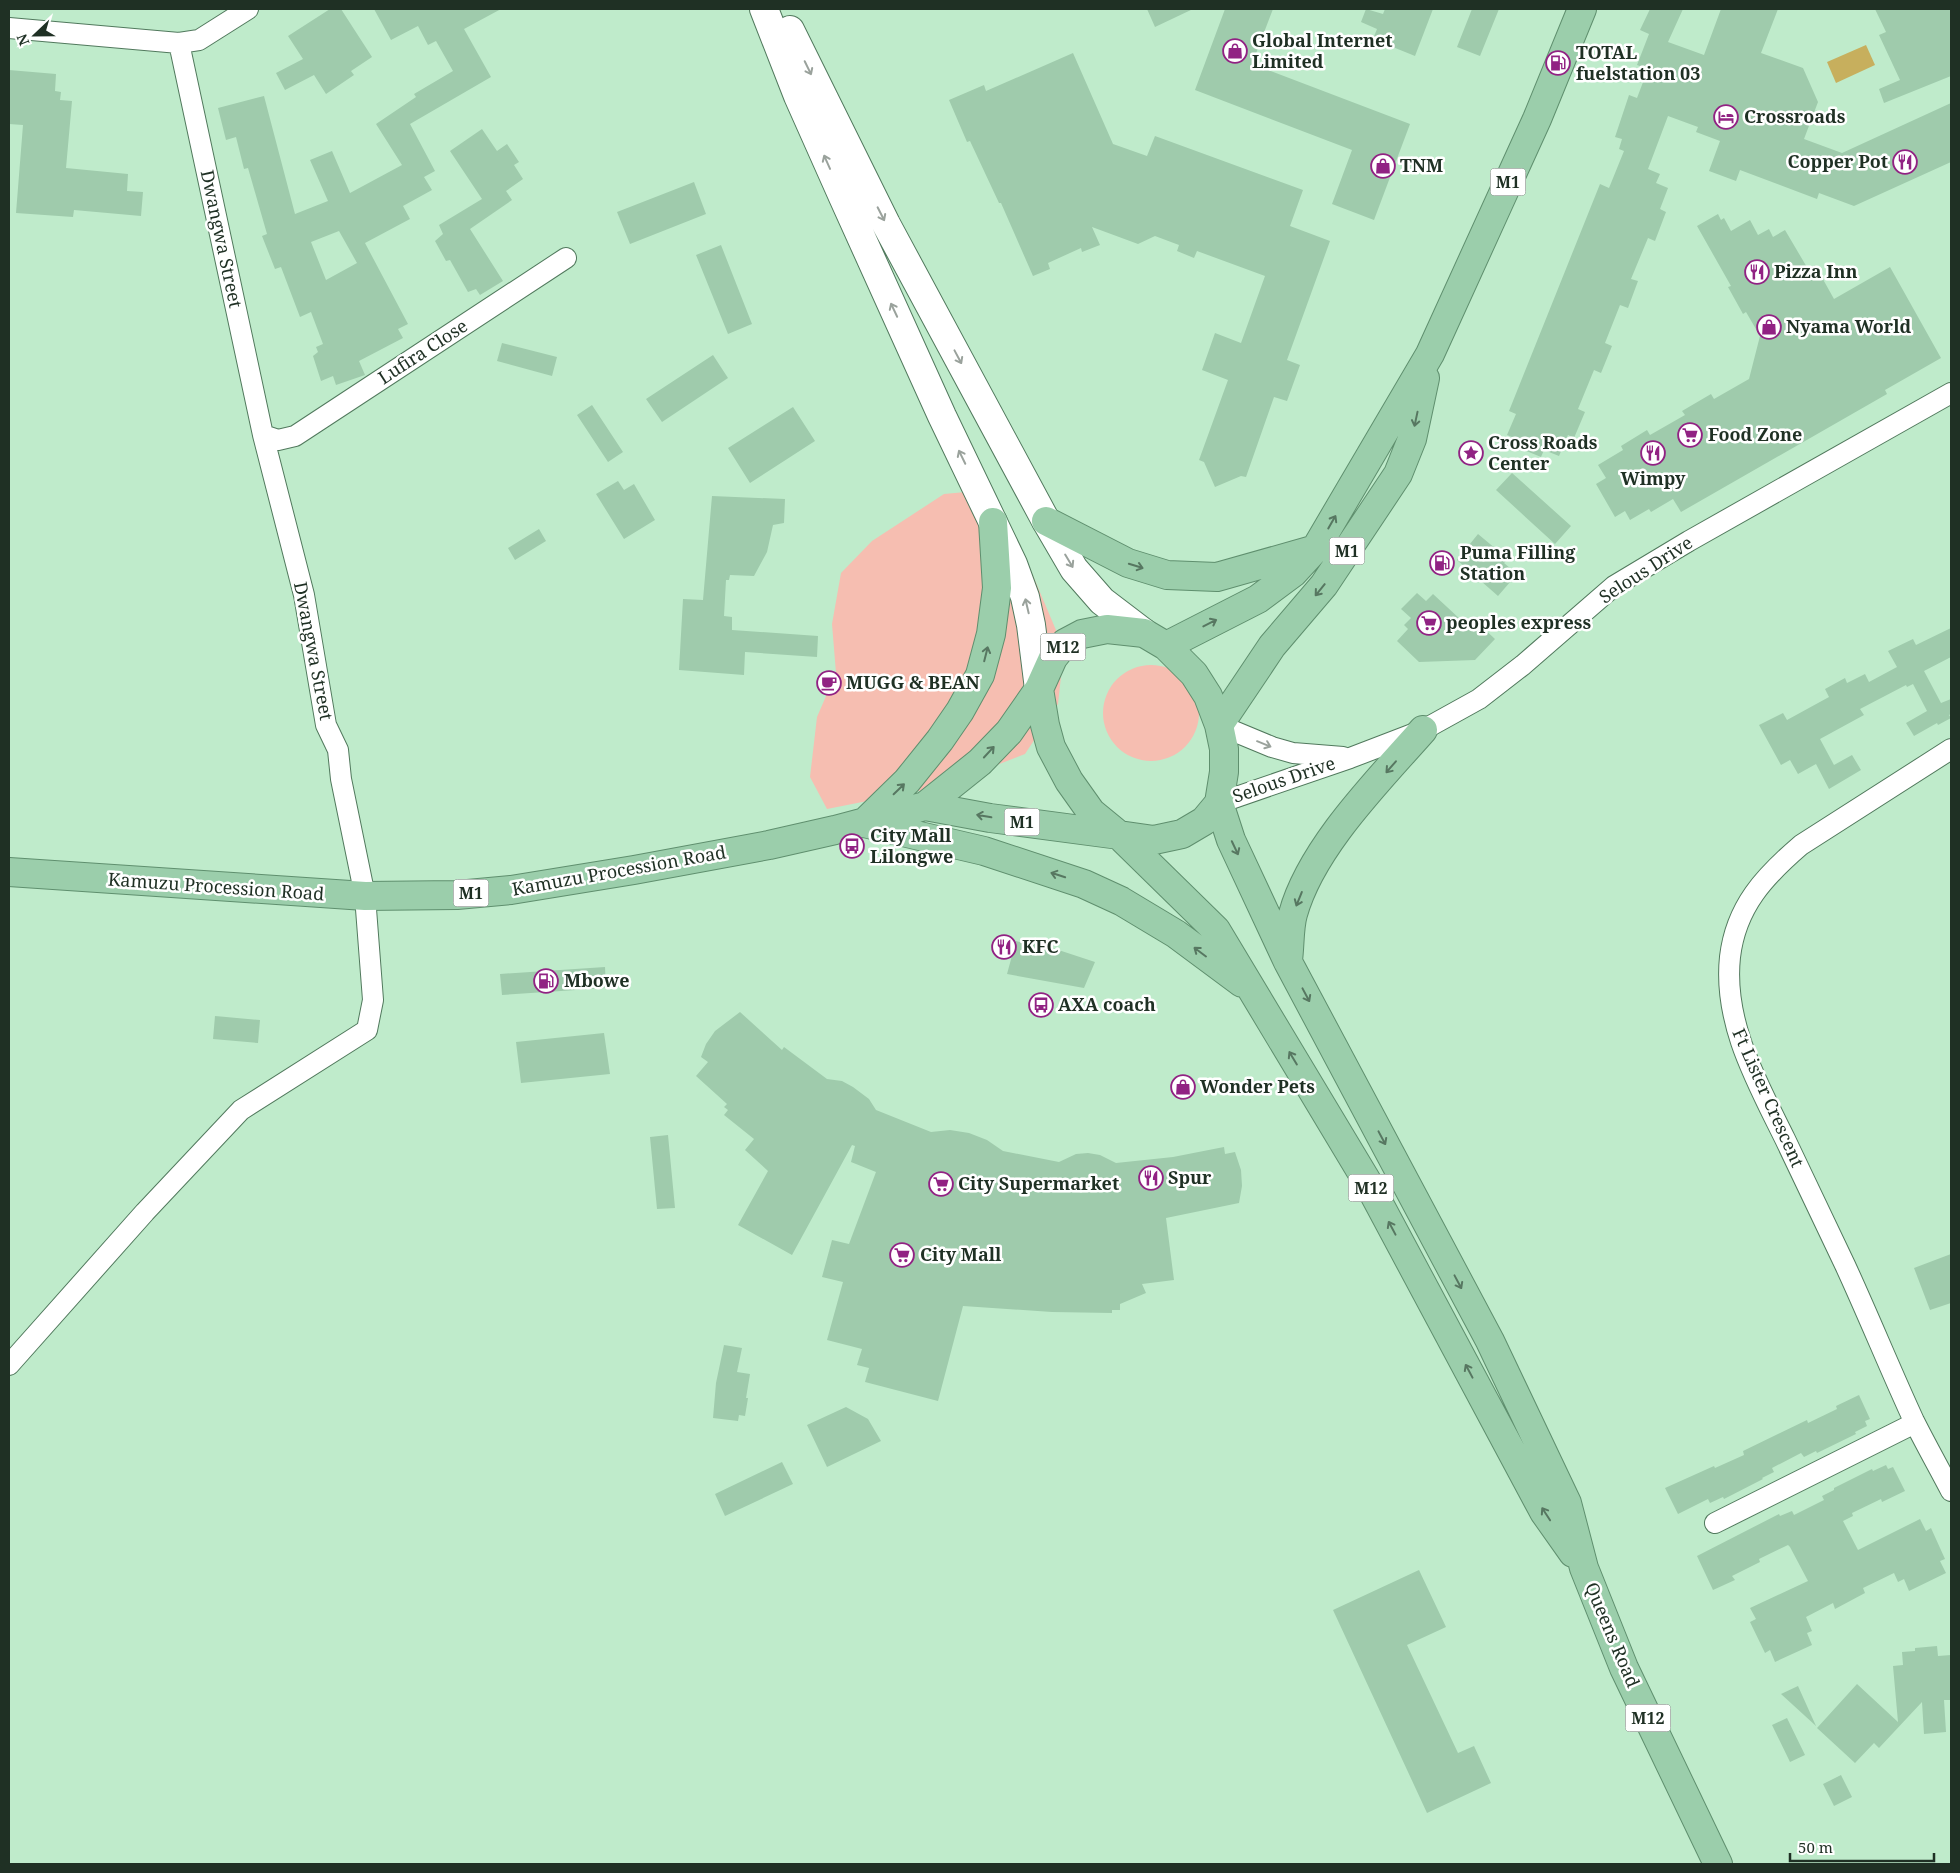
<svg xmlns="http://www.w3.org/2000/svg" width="1960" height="1873" font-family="'Noto Serif',serif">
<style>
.green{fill:#f6beb1}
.water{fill:#c7af5d}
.building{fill:#9fcbac;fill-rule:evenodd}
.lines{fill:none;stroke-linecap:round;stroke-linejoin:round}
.minor-casing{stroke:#51795d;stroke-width:22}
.secondary-casing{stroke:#51795d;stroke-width:30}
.trunk-casing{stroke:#5f8f6e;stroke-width:30}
.minor{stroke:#fff;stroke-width:20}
.secondary{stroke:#fff;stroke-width:28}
.trunk{stroke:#9bceab;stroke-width:28}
.oneway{stroke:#9aa29c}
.oneway2{stroke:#577761}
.labels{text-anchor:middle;stroke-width:5;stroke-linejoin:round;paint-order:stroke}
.shield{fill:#fff;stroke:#626e66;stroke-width:1}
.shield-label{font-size:16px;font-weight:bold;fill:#1f3024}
.poi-label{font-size:18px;font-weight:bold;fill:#1f3024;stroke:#fff;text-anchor:start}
.street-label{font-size:18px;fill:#1f3024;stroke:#fff}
</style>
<rect width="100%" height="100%" fill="#bfebcb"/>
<path class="green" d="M987,490L1020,545L1064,649L1058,704L1025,754L943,786L827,809L810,777L817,717L836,673L832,624L841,573L872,541L944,494Z
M1103 713a48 48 0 1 1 96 0a48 48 0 1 1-96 0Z"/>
<path class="water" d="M1866,45L1875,65L1836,83L1827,62Z"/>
<path class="building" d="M330,9H341L372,57L351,71L354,75L326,94L314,75L285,90L276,73L303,59L288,36Z
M374,9H501L464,29L491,77L410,124L435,171L424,177L432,190L403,206L410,219L365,243L408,324L398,329L403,338L359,361L365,375L336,385L333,376L321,381L313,356L318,352L316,347L323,344L311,312L300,317L281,267L275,269L262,236L267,234L248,168L244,169L236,137L226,140L218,108L264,96L295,214L328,201L310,160L332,151L350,193L402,165L376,124L416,97L414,94L453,71L436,41L428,45L418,26L391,40ZM339,231L357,263L326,280L311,242Z
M1147,9H1193L1155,27Z
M1225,9H1273L1252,64L1410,124L1374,220L1332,204L1352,150L1195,90Z
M1366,9L1383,14L1385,9H1433L1415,56L1373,39L1377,29L1361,22Z
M1472,9H1499L1480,56L1457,47Z
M1650,9H1683L1668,42L1704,55L1721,9H1778L1761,53L1803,68L1818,102L1804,139L1842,153L1951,103V162L1854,206L1819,193L1817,199L1740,170L1736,181L1709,171L1720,141L1696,132L1698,127L1668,116L1648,169L1660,174L1656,183L1668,188L1660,209L1666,212L1655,241L1648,238L1631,279L1638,281L1628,308L1620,305L1605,343L1612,346L1601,373L1594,370L1578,409L1585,412L1574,438L1568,435L1559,456L1544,450L1541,457L1517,447L1519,440L1507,435L1516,414L1509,411L1600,184L1609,188L1624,151L1619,149L1622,139L1615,137L1629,95L1637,98L1648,69L1637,65L1649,34L1640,30Z
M1875,9H1951V76L1884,103L1879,89L1900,80L1879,35L1886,32Z
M1073,53L1113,144L1147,156L1155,136L1303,190L1290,226L1330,241L1287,360L1300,365L1287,401L1274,397L1246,477L1241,476L1215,487L1204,462L1199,460L1228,380L1202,370L1215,333L1241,343L1265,276L1197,251L1194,258L1177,251L1179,245L1155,236L1138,244L1092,227L1100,245L1082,252L1081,248L1048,263L1050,269L1033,276L1001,203H999L970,141L967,142L949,100L984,85L986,91Z
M9,70L56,74L55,91L61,92L60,100L72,101L66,168L128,174L127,191L143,192L141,216L74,210L73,217L16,213L23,125L9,124Z
M482,129L497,151L507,144L519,162L514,165L523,179L506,191L512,200L470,229L503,281L480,295L476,289L468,292L450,260L446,261L435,241L443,234L439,225L482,199L450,151Z
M694,182L706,214L630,244L617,212Z
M1718,214L1721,220L1724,218L1731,231L1750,220L1758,235L1769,229L1773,237L1785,230L1808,269L1815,265L1834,299L1890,267L1941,358L1885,390L1887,394L1681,512L1673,499L1651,512L1649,509L1630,520L1625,511L1615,517L1596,484L1606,478L1598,465L1623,450L1621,446L1647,430L1650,435L1685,415L1682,411L1711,394L1714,399L1749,379L1760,336L1746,312L1743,314L1728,287L1731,286L1697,226Z
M721,245L752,324L728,334L696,255Z
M502,343L557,357L552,376L497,361Z
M713,355L728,378L662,422L646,399Z
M592,405L623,452L608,462L577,415Z
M793,407L815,441L750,483L728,448Z
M1512,473L1571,526L1555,544L1496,490Z
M618,481L624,490L634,484L655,520L624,539L596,494Z
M712,496L785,499L784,523L773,525L767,552L754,576L730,575L729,580H726L724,616L732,617V630L818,636L817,657L745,652L744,675L679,670L683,599L703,600Z
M539,529L546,541L515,560L508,548Z
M1478,534L1508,559L1504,563L1517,574L1498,596L1457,560Z
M1417,593L1426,601L1433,594L1474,632L1480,625L1495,639L1475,660L1419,662L1397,641L1408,629L1404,625L1411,618L1401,609Z
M1951,628V657L1924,671L1941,703L1951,699V714L1949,715L1951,718L1938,725L1937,723L1914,736L1906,723L1927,711L1913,684L1907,687L1906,685L1860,709L1864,715L1820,739L1834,765L1852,755L1861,770L1829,789L1816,764L1798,774L1790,760L1781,765L1759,725L1783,713L1787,720L1829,697L1825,689L1845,678L1847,683L1865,674L1869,682L1897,667L1888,651L1913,639L1916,645Z
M1025,939L1095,962L1084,988L1007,974L1016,941L1023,943Z
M605,967L606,988L502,995L500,974Z
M740,1012L782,1050L784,1047L827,1079L842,1081L853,1087L869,1099L876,1110L931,1132L950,1130L969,1133L987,1140L1003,1151L1059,1162L1076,1154L1088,1153L1100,1155L1116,1163L1173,1157L1224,1147L1225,1154L1235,1152L1241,1170L1242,1186L1239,1203L1166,1218L1174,1280L1142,1284L1146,1293L1120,1304V1310H1112V1313L1052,1312L963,1306L938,1401L865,1382L869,1368L857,1365L862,1349L827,1340L843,1282L822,1277L832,1240L849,1244L876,1172L851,1162L855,1146L852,1145L792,1255L738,1225L768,1171L745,1150L754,1139L724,1115L728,1110L724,1107L727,1104L696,1076L708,1062L701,1057L706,1044L715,1031Z
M215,1016L260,1020L258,1043L213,1039Z
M604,1033L610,1074L521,1083L516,1042Z
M668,1135L675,1208L657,1209L650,1137Z
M1951,1254V1303L1930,1310L1914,1268Z
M724,1345L742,1348L737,1372L750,1374L746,1398H748L745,1416L739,1415L738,1421L713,1418L716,1383Z
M1859,1395L1870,1419L1865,1421L1867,1426L1855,1432L1856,1434L1817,1453L1816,1451L1804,1457L1801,1453L1772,1468L1774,1472L1762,1478L1763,1479L1724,1499L1723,1497L1710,1503L1708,1499L1678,1514L1665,1488L1714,1466L1715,1468L1744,1455L1743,1451L1807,1420L1808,1423L1837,1409L1836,1406Z
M846,1407L868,1419L881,1441L827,1467L807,1425Z
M782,1462L793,1484L725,1516L715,1494Z
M1886,1465L1888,1469L1893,1467L1905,1491L1882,1502L1881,1499L1852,1513L1853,1516L1843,1521L1858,1550L1920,1519L1926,1531L1931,1528L1945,1559L1940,1561L1946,1573L1909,1591L1904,1579L1898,1582L1894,1573L1863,1588L1865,1593L1835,1609L1833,1603L1806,1617L1812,1631L1807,1633L1812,1645L1775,1662L1770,1650L1765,1653L1750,1622L1756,1619L1750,1608L1808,1581L1790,1547L1788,1545L1759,1559L1760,1562L1732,1576L1735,1580L1713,1590L1697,1556L1779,1514L1780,1516L1792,1511L1794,1515L1824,1500L1822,1496L1834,1490V1488L1872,1469L1873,1471Z
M1419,1570L1446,1627L1407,1645L1458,1753L1474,1746L1491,1783L1427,1813L1333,1610Z
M1937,1646L1938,1656L1951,1655V1700H1944L1946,1732L1924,1734L1922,1702L1879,1748L1874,1743L1855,1763L1817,1728L1857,1684L1898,1722L1893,1666L1903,1665L1902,1652L1915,1651V1648Z
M1798,1686L1816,1726L1781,1694Z
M1787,1718L1805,1755L1790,1762L1772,1725Z
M1841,1775L1852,1797L1834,1806L1823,1784Z"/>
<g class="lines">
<g class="minor-casing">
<path id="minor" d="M9,28L179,43L199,40L248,9
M179,43L263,435L278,440L295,436L566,258
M1219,725L1272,747L1293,753L1343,757
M1951,749L1801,845C1765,876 1736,906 1730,957C1723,1023 1757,1082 1785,1139C1805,1181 1825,1223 1845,1265C1869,1317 1890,1369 1914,1421C1926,1445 1939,1468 1951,1491
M1219,803L1350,758L1423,730L1479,699L1523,665L1614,586L1689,541L1951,393
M9,1365L145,1212L241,1110L367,1030L373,1000L365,896L341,779L338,750L326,725L304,595L263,435
M1715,1523L1915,1423"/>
</g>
<g class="secondary-casing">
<path id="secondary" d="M764,9L798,96L843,197L942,416L1013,564L1025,597L1031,625L1039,689
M790,30L886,224L1046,521L1074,569L1102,601L1144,633"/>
</g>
<g class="trunk-casing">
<path id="trunk" d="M1046,521L1128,563L1167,575L1217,577L1316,549
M993,522L997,588L991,634L980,675L960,711L940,740L907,781L864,823L984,851L1084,884L1121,901L1176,934L1242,983
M1107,629L1144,633L1166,646L1194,674L1208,696L1219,725L1224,749V772L1219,803L1204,821L1182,834L1154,840L1119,835L1091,812L1069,781L1051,747L1045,725L1039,689L1053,658L1065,643L1082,634Z
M1166,646L1258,599L1293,573L1316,548L1430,354L1537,119L1582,9
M1219,725L1272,646L1324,585L1398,474L1412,439L1425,378
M1219,803L1231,840L1288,962L1490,1341L1567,1503L1584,1568L1624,1668L1718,1864
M925,806L990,818L1119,835L1216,930L1368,1183L1544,1512L1573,1553
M9,872L365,896L457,895L511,890L634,870L769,845L835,830L925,806L980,762L1009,732L1039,689
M1288,960C1290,946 1289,928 1293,914C1311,848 1378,781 1423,730"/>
</g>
<use href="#minor" class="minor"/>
<use href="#secondary" class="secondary"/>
<use href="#trunk" class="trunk"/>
</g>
<defs><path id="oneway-shaft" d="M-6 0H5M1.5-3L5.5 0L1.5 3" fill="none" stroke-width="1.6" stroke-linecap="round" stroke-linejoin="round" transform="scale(1.25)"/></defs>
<g class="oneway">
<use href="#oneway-shaft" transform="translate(808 68) rotate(64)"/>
<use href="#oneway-shaft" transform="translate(827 162) rotate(-114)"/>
<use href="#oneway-shaft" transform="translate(881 214) rotate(63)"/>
<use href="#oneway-shaft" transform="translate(894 310) rotate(-115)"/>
<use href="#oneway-shaft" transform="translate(958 357) rotate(62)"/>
<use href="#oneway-shaft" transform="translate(962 457) rotate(-116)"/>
<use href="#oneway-shaft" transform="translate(1069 561) rotate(59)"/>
<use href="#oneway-shaft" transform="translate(1027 606) rotate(-103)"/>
<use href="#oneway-shaft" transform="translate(1264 744) rotate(22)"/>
</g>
<g class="oneway2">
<use href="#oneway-shaft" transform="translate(1416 419) rotate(102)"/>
<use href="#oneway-shaft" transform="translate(1332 522) rotate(-60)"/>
<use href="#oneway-shaft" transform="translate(1136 566) rotate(17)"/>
<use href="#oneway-shaft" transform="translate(1320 590) rotate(129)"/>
<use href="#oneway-shaft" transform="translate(1210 623) rotate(-27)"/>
<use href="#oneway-shaft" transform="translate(986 654) rotate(-76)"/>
<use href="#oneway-shaft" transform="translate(989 752) rotate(-47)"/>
<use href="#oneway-shaft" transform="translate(1391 767) rotate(131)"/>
<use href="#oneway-shaft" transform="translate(899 789) rotate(-44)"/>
<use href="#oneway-shaft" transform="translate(984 816) rotate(-170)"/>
<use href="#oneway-shaft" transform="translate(1235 848) rotate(65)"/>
<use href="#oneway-shaft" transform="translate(1058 875) rotate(-162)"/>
<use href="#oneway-shaft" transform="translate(1299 899) rotate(112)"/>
<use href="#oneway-shaft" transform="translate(1200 952) rotate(-143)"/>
<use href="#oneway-shaft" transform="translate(1306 995) rotate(62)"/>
<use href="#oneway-shaft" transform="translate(1293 1058) rotate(-121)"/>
<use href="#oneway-shaft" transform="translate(1382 1138) rotate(62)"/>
<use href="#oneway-shaft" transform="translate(1392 1228) rotate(-118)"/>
<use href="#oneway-shaft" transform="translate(1458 1282) rotate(62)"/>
<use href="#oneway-shaft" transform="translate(1469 1371) rotate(-118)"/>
<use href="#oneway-shaft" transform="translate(1546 1514) rotate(-123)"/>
</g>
<defs>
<g id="shop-ring" transform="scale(1.25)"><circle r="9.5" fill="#fff" stroke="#912283" stroke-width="1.5"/><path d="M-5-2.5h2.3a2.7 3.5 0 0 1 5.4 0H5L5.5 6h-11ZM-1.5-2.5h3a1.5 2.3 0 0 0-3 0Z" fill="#912283"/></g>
<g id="fuel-ring" transform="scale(1.25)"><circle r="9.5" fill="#fff" stroke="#912283" stroke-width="1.5"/><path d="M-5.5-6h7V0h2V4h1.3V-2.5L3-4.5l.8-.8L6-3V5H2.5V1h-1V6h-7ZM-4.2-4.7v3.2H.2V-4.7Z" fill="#912283"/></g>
<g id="hotel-ring" transform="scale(1.25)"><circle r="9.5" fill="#fff" stroke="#912283" stroke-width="1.5"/><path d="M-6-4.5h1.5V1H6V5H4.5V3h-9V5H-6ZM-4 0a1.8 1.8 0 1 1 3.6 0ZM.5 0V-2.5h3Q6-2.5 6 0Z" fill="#912283"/></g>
<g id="restaurant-ring" transform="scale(1.25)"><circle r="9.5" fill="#fff" stroke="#912283" stroke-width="1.5"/><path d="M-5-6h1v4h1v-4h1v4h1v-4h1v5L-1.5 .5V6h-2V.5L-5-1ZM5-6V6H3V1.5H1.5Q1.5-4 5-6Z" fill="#912283"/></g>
<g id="supermarket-ring" transform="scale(1.25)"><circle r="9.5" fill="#fff" stroke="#912283" stroke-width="1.5"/><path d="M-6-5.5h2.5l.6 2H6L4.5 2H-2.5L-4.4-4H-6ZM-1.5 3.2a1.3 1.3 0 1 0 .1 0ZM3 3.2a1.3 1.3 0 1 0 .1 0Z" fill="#912283"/></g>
<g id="sight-ring" transform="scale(1.25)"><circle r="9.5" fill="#fff" stroke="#912283" stroke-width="1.5"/><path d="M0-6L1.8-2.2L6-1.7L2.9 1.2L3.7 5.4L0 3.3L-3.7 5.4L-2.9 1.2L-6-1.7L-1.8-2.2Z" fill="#912283"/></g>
<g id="cafe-ring" transform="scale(1.25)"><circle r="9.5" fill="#fff" stroke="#912283" stroke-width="1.5"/><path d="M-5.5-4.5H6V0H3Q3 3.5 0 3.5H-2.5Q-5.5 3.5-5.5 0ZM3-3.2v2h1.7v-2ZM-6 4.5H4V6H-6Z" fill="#912283"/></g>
<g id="bus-ring" transform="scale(1.25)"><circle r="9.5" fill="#fff" stroke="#912283" stroke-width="1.5"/><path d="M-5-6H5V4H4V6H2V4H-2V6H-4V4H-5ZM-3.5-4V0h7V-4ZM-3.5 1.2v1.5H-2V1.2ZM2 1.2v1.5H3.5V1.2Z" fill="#912283"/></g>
</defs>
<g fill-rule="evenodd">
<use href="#shop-ring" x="1235" y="51"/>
<use href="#fuel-ring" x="1558" y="63"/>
<use href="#hotel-ring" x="1726" y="117"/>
<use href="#restaurant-ring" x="1905" y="162"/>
<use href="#shop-ring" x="1383" y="166"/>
<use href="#restaurant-ring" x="1757" y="272"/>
<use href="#shop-ring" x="1769" y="327"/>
<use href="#supermarket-ring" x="1690" y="435"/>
<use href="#sight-ring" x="1471" y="453"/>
<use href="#restaurant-ring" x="1653" y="453"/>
<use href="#fuel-ring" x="1442" y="563"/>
<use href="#supermarket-ring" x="1429" y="623"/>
<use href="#cafe-ring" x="829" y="683"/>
<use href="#bus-ring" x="852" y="846"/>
<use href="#restaurant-ring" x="1004" y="947"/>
<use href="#fuel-ring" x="546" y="981"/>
<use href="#bus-ring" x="1041" y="1005"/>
<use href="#shop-ring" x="1183" y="1087"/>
<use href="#restaurant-ring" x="1151" y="1178"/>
<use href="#supermarket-ring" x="941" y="1184"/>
<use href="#supermarket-ring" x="902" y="1255"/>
</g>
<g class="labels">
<g class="shield">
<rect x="1490.5" y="168.5" width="35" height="27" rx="4"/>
<rect x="1329.5" y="537.5" width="35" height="27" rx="4"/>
<rect x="1040.5" y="633.5" width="45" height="27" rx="4"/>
<rect x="1004.5" y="808.5" width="35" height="27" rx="4"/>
<rect x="453.5" y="879.5" width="35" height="27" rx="4"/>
<rect x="1348.5" y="1174.5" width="45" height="27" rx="4"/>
<rect x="1625.5" y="1704.5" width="45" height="27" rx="4"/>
</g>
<g class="shield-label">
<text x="1508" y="188">M1</text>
<text x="1347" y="557">M1</text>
<text x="1063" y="653">M12</text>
<text x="1022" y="828">M1</text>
<text x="471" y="899">M1</text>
<text x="1371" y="1194">M12</text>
<text x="1648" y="1724">M12</text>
</g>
<g class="poi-label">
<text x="1252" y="47">Global Internet<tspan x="1252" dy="21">Limited</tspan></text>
<text x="1576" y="59">TOTAL<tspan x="1576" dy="21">fuelstation 03</tspan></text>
<text x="1744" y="123">Crossroads</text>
<text x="1888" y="168" text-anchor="end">Copper Pot</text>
<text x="1400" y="172">TNM</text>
<text x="1774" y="278">Pizza Inn</text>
<text x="1786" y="333">Nyama World</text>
<text x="1708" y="441">Food Zone</text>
<text x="1488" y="449">Cross Roads<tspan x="1488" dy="21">Center</tspan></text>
<text x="1653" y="485" text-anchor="middle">Wimpy</text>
<text x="1460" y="559">Puma Filling<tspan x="1460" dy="21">Station</tspan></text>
<text x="1446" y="629">peoples express</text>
<text x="846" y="689">MUGG &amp; BEAN</text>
<text x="870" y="842">City Mall<tspan x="870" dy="21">Lilongwe</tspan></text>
<text x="1022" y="953">KFC</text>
<text x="564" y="987">Mbowe</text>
<text x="1058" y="1011">AXA coach</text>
<text x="1200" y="1093">Wonder Pets</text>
<text x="1168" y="1184">Spur</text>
<text x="958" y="1190">City Supermarket</text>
<text x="920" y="1261">City Mall</text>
</g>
<g class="street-label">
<text transform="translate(221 239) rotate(78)" y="6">Dwangwa Street</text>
<text transform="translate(423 352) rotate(-33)" y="6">Lufira Close</text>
<text transform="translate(1646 570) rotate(-33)" y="6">Selous Drive</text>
<text transform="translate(313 651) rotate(79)" y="6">Dwangwa Street</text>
<text transform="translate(1284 780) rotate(-19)" y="6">Selous Drive</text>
<text transform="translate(619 871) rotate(-10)" y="6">Kamuzu Procession Road</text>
<text transform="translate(216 887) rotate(4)" y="6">Kamuzu Procession Road</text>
<text transform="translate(1768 1098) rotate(66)" y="6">Ft Lister Crescent</text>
<text transform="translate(1612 1635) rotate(67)" y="6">Queens Road</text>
</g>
</g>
<rect width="1960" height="1873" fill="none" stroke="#1f3024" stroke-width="20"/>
<g transform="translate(35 35) rotate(248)" stroke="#ffffff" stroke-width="4" paint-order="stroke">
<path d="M0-4L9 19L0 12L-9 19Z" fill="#1f3024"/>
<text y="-8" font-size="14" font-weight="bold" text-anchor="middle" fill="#1f3024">N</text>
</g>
<path d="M1790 1853v8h144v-8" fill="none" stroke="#1f3024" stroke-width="2.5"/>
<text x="1798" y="1853" font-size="15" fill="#1f3024" stroke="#ffffff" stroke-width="4" paint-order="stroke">50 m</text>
</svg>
